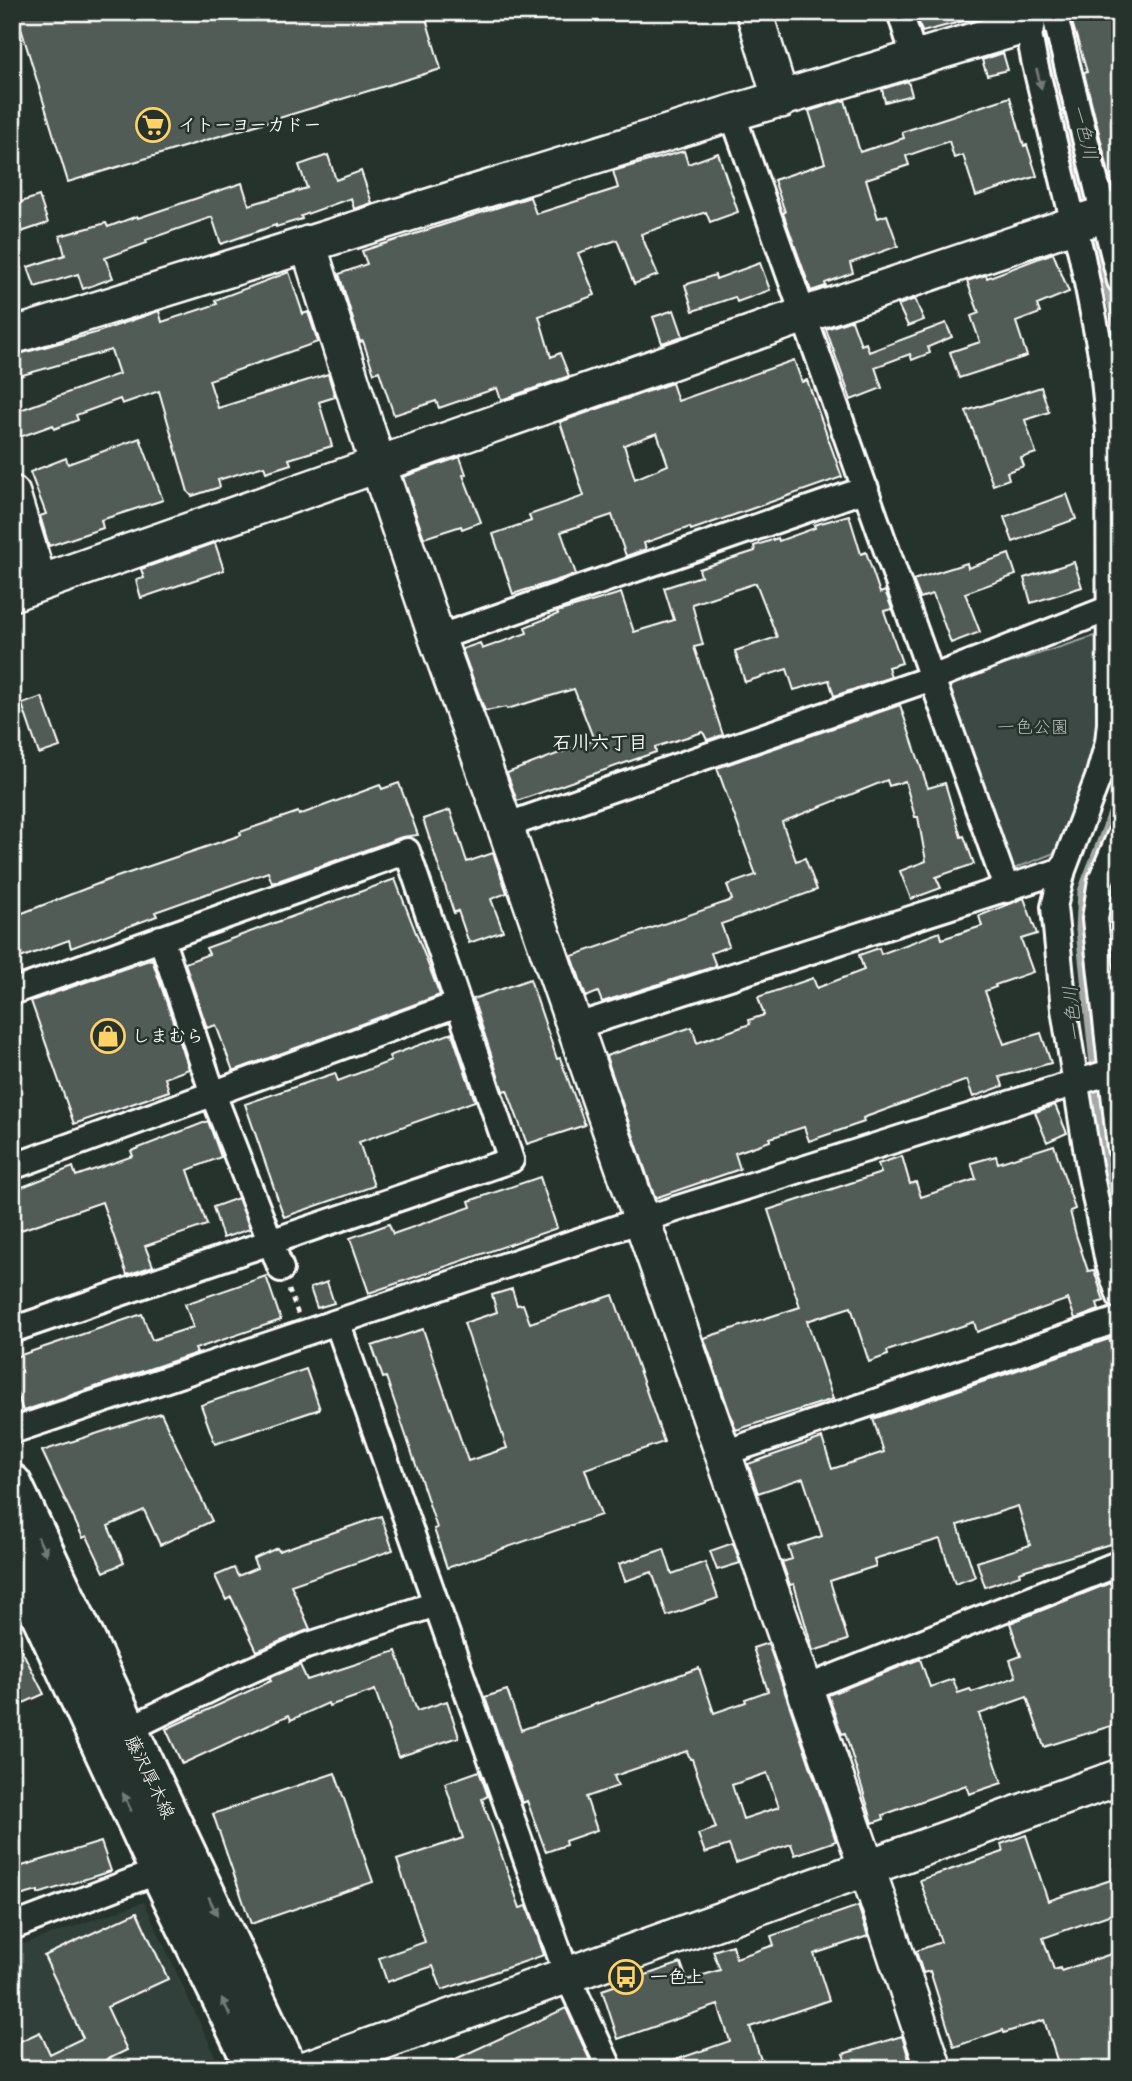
<svg xmlns="http://www.w3.org/2000/svg" width="1132" height="2081" font-family="Kalam,'Klee One',sans-serif">
<style>
.built{fill:#333f3a}
.green{fill:#3e4944;stroke:#9ea4a2;stroke-width:2}
.lines{fill:none;stroke-linecap:round;stroke-linejoin:round}
.stream{stroke:#a4a9a7;stroke-width:7}
.building{fill:#515c57;stroke:#fff;stroke-width:2;fill-rule:evenodd}
.street-casing{stroke:#fff;stroke-width:30}
.secondary-casing{stroke:#fff;stroke-width:40}
.primary-casing{stroke:#fff;stroke-width:44}
.path{stroke:#fff;stroke-width:4.5;stroke-dasharray:5 5;stroke-linecap:butt}
.street{stroke:#26332d;stroke-width:24}
.secondary{stroke:#26332d;stroke-width:35}
.primary{stroke:#26332d;stroke-width:38}
.oneway{fill:#727a76}
.labels{text-anchor:middle;stroke-width:5;stroke-linejoin:round;paint-order:stroke}
.poi-label{font-size:18px;font-weight:bold;fill:#fff;stroke:#26332d;text-anchor:start}
.park-label{font-size:18px;fill:#bbbfbe;stroke:#26332d}
.street-label{font-size:18px;fill:#fff;stroke:#26332d}
.water-label{font-size:19px;font-style:italic;fill:#b3b8b6;stroke:#26332d}
.neighbourhood-label{font-size:19px;font-weight:bold;fill:#fff;stroke:#26332d}
</style>
<rect width="100%" height="100%" fill="#26332d"/>
<filter id="ink" filterUnits="userSpaceOnUse"><feTurbulence type="fractalNoise" baseFrequency=".0143" numOctaves="2"/><feDisplacementMap in="SourceGraphic" scale="14" xChannelSelector="R" yChannelSelector="G"/><feConvolveMatrix kernelMatrix="1 2 1 2 8 2 1 2 1" color-interpolation-filters="sRGB"/></filter>
<g filter="url(#ink)">
<path class="built" d="M144,1902L221,2069H12V1948Z"/>
<path class="green" d="M1107,632L1100,739L1057,852L1011,870L945,684Z"/>
<g class="lines">
<path class="stream" d="M1041,23L1087,209
M1092,227L1120,342
M1120,790L1081,891L1079,930L1101,1141L1120,1240"/>
</g>
<path class="building" d="M16,12H424L441,69L68,182Z
M916,12H974L975,18L922,32Z
M1069,12H1109L1120,39V183L1112,185L1084,73L1087,72Z
M1003,53L1008,70L987,75L982,60Z
M908,81L912,95L885,102L882,89Z
M1010,97L1024,146L1027,145L1037,176L976,196L963,155L954,158L949,141L906,156L909,165L866,179L878,218L887,215L898,246L850,263L853,273L825,283L826,286L811,291L783,213L785,212L774,180L825,163L809,111L845,100L860,152L904,138L902,132Z
M684,151L688,164L718,153L738,212L710,222L706,212L641,234L658,275L634,284L617,240L578,253L595,295L539,316L551,357L560,353L569,376L501,400L497,388L439,408L436,401L394,415L379,371L374,373L363,341L360,342L339,274L367,264L362,251L530,197L536,214L618,188L613,171Z
M328,155L336,180L361,171L372,203L354,209L351,198L301,216L302,219L276,227V225L221,244L212,217L146,240L147,243L105,258L113,278L83,289L78,274L35,287L28,267L65,255L60,236L106,223L108,227L137,216L138,218L242,183L249,205L307,188L299,165Z
M39,196L48,223L12,235V205Z
M1053,253L1069,292L1037,305L1040,313L1016,322L1027,356L959,378L950,352L980,342L971,316L979,313L967,281L986,275L987,278Z
M760,263L770,290L737,302L735,297L693,311L685,285L715,275L716,279Z
M289,272L303,314L308,312L318,342L209,380L218,408L328,374L335,397L319,402L332,446L289,459L291,464L266,472L264,466L218,480L220,487L192,496L188,492L159,391L122,404L120,399L76,415L78,420L54,429L53,425L17,438L12,424V413L119,374L111,350L12,378V356L95,333L159,311L162,322L217,304L215,300Z
M915,299L924,320L908,326L898,305Z
M674,310L683,336L662,343L653,317Z
M852,320L861,345L866,343L869,352L946,323L952,337L928,347L930,353L912,360L910,354L875,367L882,388L851,400L826,329Z
M794,360L802,382L807,380L842,477L691,530L690,527L644,543L646,549L626,556L612,515L561,532L576,574L513,594L493,534L531,521L529,515L584,496L560,422L672,383L678,401ZM657,433L668,465L635,479L624,445Z
M1041,387L1049,412L1025,420L1036,453L1021,458L1024,466L1007,472L1009,479L993,485L966,411Z
M140,438L163,500L101,520L103,528L49,546L40,516L46,514L30,472L66,458L68,464Z
M460,457L466,474L463,475L481,522L462,529L461,526L424,538L403,477Z
M1067,494L1076,519L1013,542L1004,517Z
M849,515L861,554L866,552L880,593L885,591L892,609L884,611L902,663L888,667L891,677L834,696L829,680L794,690L787,669L745,682L735,651L777,637L756,583L692,604L703,645L694,647L723,735L707,740L703,732L655,747L656,752L517,801L507,773L594,740L574,689L507,709L506,707L485,711L462,649L480,643L482,649L527,633L525,627L558,614L557,612L621,593L634,632L674,620L664,588L701,576L699,569L755,551L754,546L778,538L779,541L815,528L814,525Z
M215,543L224,570L141,598L136,580L144,578L141,569Z
M1009,554L1016,575L965,593L980,632L951,643L933,594L920,598L913,580L967,563L968,568Z
M1074,562L1082,587L1031,603L1024,578Z
M42,697L60,747L39,754L22,704Z
M900,705L928,788L945,783L961,837L964,836L974,864L936,877L941,888L911,899L900,871L926,861L918,817H915L905,781L889,786L887,780L782,822L796,861L805,858L817,890L721,924L729,946L711,953L716,966L602,1002L598,992L586,997L572,956L732,900L727,885L756,875L717,768Z
M399,783L418,835L402,837L272,883L268,872L155,912L157,916L71,948L69,940L12,961V917L108,880L241,835L240,832L298,812L299,815L380,785L382,789Z
M450,810L467,862L493,853L507,893L491,899L503,931L469,943L458,911L454,913L423,819Z
M395,879L440,995L233,1071L216,1025L207,1028L185,963L209,954L206,948Z
M1024,898L1037,934L1021,939L1033,972L995,985L996,987L985,991L1004,1044L1041,1033L1051,1063L1000,1077L1003,1086L973,1097L967,1080L863,1118L864,1122L809,1141L804,1127L770,1138V1141L735,1153L740,1169L655,1198L606,1056L692,1027L697,1043L750,1024L749,1020L764,1015L758,997L813,978L817,988L864,970L859,955L879,948L881,954L940,932L942,939L982,926L979,916Z
M152,959L189,1069L165,1078L169,1091L74,1124L31,1001Z
M530,979L557,1059L560,1058L585,1125L527,1144L507,1090L503,1091L473,999Z
M452,1033L475,1101L359,1142L374,1186L284,1217L245,1104L335,1073L338,1081L391,1061L389,1056Z
M1055,1105L1067,1133L1047,1142L1035,1112Z
M208,1121L221,1157L188,1170L207,1225L145,1246L153,1266L127,1275L102,1202L12,1233V1191L73,1167L76,1176L133,1156L131,1151Z
M1054,1145L1075,1209L1070,1211L1076,1235L1088,1271L1094,1270L1104,1301L1097,1303L1099,1310L1075,1319L1068,1299L977,1332L974,1322L887,1351L888,1355L869,1362L851,1307L807,1321L833,1399L736,1430L704,1338L800,1307L768,1210L881,1173L878,1164L902,1156L910,1184L916,1182L921,1197L976,1179L971,1163L996,1156L998,1163Z
M540,1177L557,1228L369,1293L350,1238L389,1224L393,1234L471,1207L469,1201Z
M238,1198L250,1229L223,1238L213,1207Z
M266,1276L281,1320L195,1349L197,1353L23,1411L12,1379V1358L142,1314L152,1340L193,1327L185,1304Z
M327,1282L334,1303L317,1308L310,1288Z
M512,1289L517,1305L523,1304L530,1323L613,1295L664,1442L585,1469L601,1515L447,1568L434,1529L437,1528L417,1468L386,1377L383,1378L372,1346L423,1329L468,1461L507,1448L464,1323L497,1312L492,1295Z
M1109,1339L1120,1366V1541L1019,1572L1020,1575L985,1587L977,1562L1030,1545L1018,1506L958,1525L975,1577L955,1584L940,1539L874,1559L876,1566L830,1581L848,1640L813,1651L794,1584L790,1585L782,1562L792,1559L788,1547L822,1536L803,1478L758,1493L748,1464L822,1438L832,1469L884,1452L873,1419Z
M306,1369L320,1409L215,1444L201,1405Z
M161,1413L212,1521L160,1545L144,1510L108,1526L124,1563L104,1572L87,1536L83,1538L42,1451Z
M381,1516L393,1550L291,1585L310,1629L257,1651L231,1597L226,1600L215,1576L234,1568L238,1576L257,1568L253,1559L277,1548L279,1551Z
M733,1543L740,1563L717,1570L710,1551Z
M664,1549L672,1574L705,1562L718,1598L667,1616L652,1572L625,1581L619,1564Z
M1120,1579V1607L1114,1609L1120,1625V1723L1044,1747L1027,1697L979,1714L1002,1783L969,1794L966,1785L883,1815L884,1819L873,1823L845,1733L842,1734L828,1695L920,1659L930,1687L953,1679L958,1693L970,1689L972,1692L1016,1677L1010,1660L1021,1656L1010,1623Z
M12,1631L44,1694L12,1708Z
M768,1643L836,1841L795,1855L791,1844L736,1863L729,1845L705,1853L698,1834L716,1828L692,1759H690L687,1751L614,1776L618,1786L586,1797L597,1830L565,1841L566,1845L546,1852L527,1801L523,1803L516,1787L485,1697L507,1690L521,1730L699,1668L714,1713L746,1702L745,1699L768,1691L753,1648ZM767,1773L779,1807L743,1819L732,1785Z
M396,1651L417,1711L447,1701L459,1737L398,1757L375,1690L329,1706L328,1703L291,1720L289,1715L182,1764L166,1729L271,1681L269,1678L300,1665L307,1680Z
M479,1771L488,1796L482,1799L520,1908L527,1906L544,1955L442,1990L433,1966L387,1982L379,1958L425,1942L397,1860L463,1838L445,1783Z
M335,1773L373,1882L251,1924L213,1814Z
M1026,1835L1048,1901L1120,1877V1911L1043,1938L1054,1970L1060,1968L1061,1971L1120,1951V1998L1112,2001L1120,2022V2069H1060L1044,2020L1004,2033L1003,2030L954,2047L930,1971L923,1973L916,1951L941,1942L920,1880L1003,1852L1001,1844Z
M101,1842L111,1871L38,1894V1891L12,1898V1869Z
M858,1906L868,1936L814,1954L829,2000L750,2027L764,2069H658V2066L730,2041L718,2005L618,2039L602,1990L681,1963L687,1980L720,1970L713,1951L732,1945L736,1958L774,1945L771,1936Z
M137,1912L168,1979L107,2007L127,2050L88,2069H12V2045L40,2032L50,2054L83,2038L44,1956Z
M566,2008L594,2069H434Z
M902,2036L909,2059L880,2069H849L843,2054Z"/>
<g class="lines">
<g class="street-casing">
<path id="street" d="M900,12L914,57
M1025,12L1034,60L1082,257L1102,359L1109,431L1110,723L1108,742L1098,778L1063,870L1054,907L1064,1009L1089,1166L1108,1262L1120,1297
M1054,12L1120,281
M732,113L1007,890
M437,638L866,489
M505,826L932,678L1108,609
M1120,835L1101,880L1095,919L1120,1148
M161,938L213,1094L281,1269
M12,992L407,851L511,1160L12,1330
M574,1027L1063,870
M12,1167L458,1004
M337,1322L567,1975L610,2069
M12,1431L641,1220L1120,1069
M721,1454L1120,1319
M804,1689L1120,1563
M127,1730L235,1677L306,1646L436,1604
M12,1927L172,1866"/>
</g>
<g class="secondary-casing">
<path id="secondary" d="M754,12L781,100
M308,244L378,465L437,638L505,826L867,1868L934,2069
M12,336L732,113L1027,25
M12,494L39,583
M12,593L804,315L1120,209
M306,2069L1120,1777"/>
</g>
<g class="primary-casing">
<path id="primary" d="M12,1484L288,2069
M12,1552L160,1872L256,2069"/>
</g>
<path class="path" d="M289,1290L298,1314"/>
<use href="#street" class="street"/>
<use href="#secondary" class="secondary"/>
<use href="#primary" class="primary"/>
</g>
<defs><path id="oneway-solid" d="M-6-.8H1V-3.2L6.5 0L1 3.2V.8H-6Z" transform="scale(1.75)"/></defs>
<g class="oneway">
<use href="#oneway-solid" transform="translate(1039 79) rotate(76)"/>
<use href="#oneway-solid" transform="translate(42 1546) rotate(64)"/>
<use href="#oneway-solid" transform="translate(127 1802) rotate(-115)"/>
<use href="#oneway-solid" transform="translate(213 1906) rotate(65)"/>
<use href="#oneway-solid" transform="translate(226 2007) rotate(-116)"/>
</g>
</g>
<defs>
<g id="supermarket-ring" transform="scale(1.75)"><circle r="9.5" fill="#26332d" stroke="#ffd166" stroke-width="1.5"/><path d="M-6-5.5h2.5l.6 2H6L4.5 2H-2.5L-4.4-4H-6ZM-1.5 3.2a1.3 1.3 0 1 0 .1 0ZM3 3.2a1.3 1.3 0 1 0 .1 0Z" fill="#ffd166"/></g>
<g id="shop-ring" transform="scale(1.75)"><circle r="9.5" fill="#26332d" stroke="#ffd166" stroke-width="1.5"/><path d="M-5-2.5h2.3a2.7 3.5 0 0 1 5.4 0H5L5.5 6h-11ZM-1.5-2.5h3a1.5 2.3 0 0 0-3 0Z" fill="#ffd166"/></g>
<g id="bus-ring" transform="scale(1.75)"><circle r="9.5" fill="#26332d" stroke="#ffd166" stroke-width="1.5"/><path d="M-5-6H5V4H4V6H2V4H-2V6H-4V4H-5ZM-3.5-4V0h7V-4ZM-3.5 1.2v1.5H-2V1.2ZM2 1.2v1.5H3.5V1.2Z" fill="#ffd166"/></g>
</defs>
<g fill-rule="evenodd">
<use href="#supermarket-ring" x="153" y="125"/>
<use href="#shop-ring" x="108" y="1036"/>
<use href="#bus-ring" x="626" y="1977"/>
</g>
<g class="labels">
<g class="poi-label">
<text x="178" y="131">イトーヨーカドー</text>
<text x="132" y="1042">しまむら</text>
<text x="650" y="1983">一色上</text>
</g>
<g class="park-label">
<text x="1033" y="733">一色公園</text>
</g>
<g class="street-label">
<text transform="translate(150 1777) rotate(64)" y="6">藤沢厚木線</text>
</g>
<g class="water-label">
<text transform="translate(1085 132) rotate(76)" y="7">一色川</text>
<text transform="translate(1072 1014) rotate(-96)" y="7">一色川</text>
</g>
<g class="neighbourhood-label">
<text x="600" y="749">石川六丁目</text>
</g>
</g>
<rect width="1132" height="2081" fill="none" stroke="#26332d" stroke-width="42"/>
<rect x="21" y="21" width="1090" height="2039" fill="none" stroke="#fff" stroke-width="2.5" filter="url(#ink)"/>
</svg>
